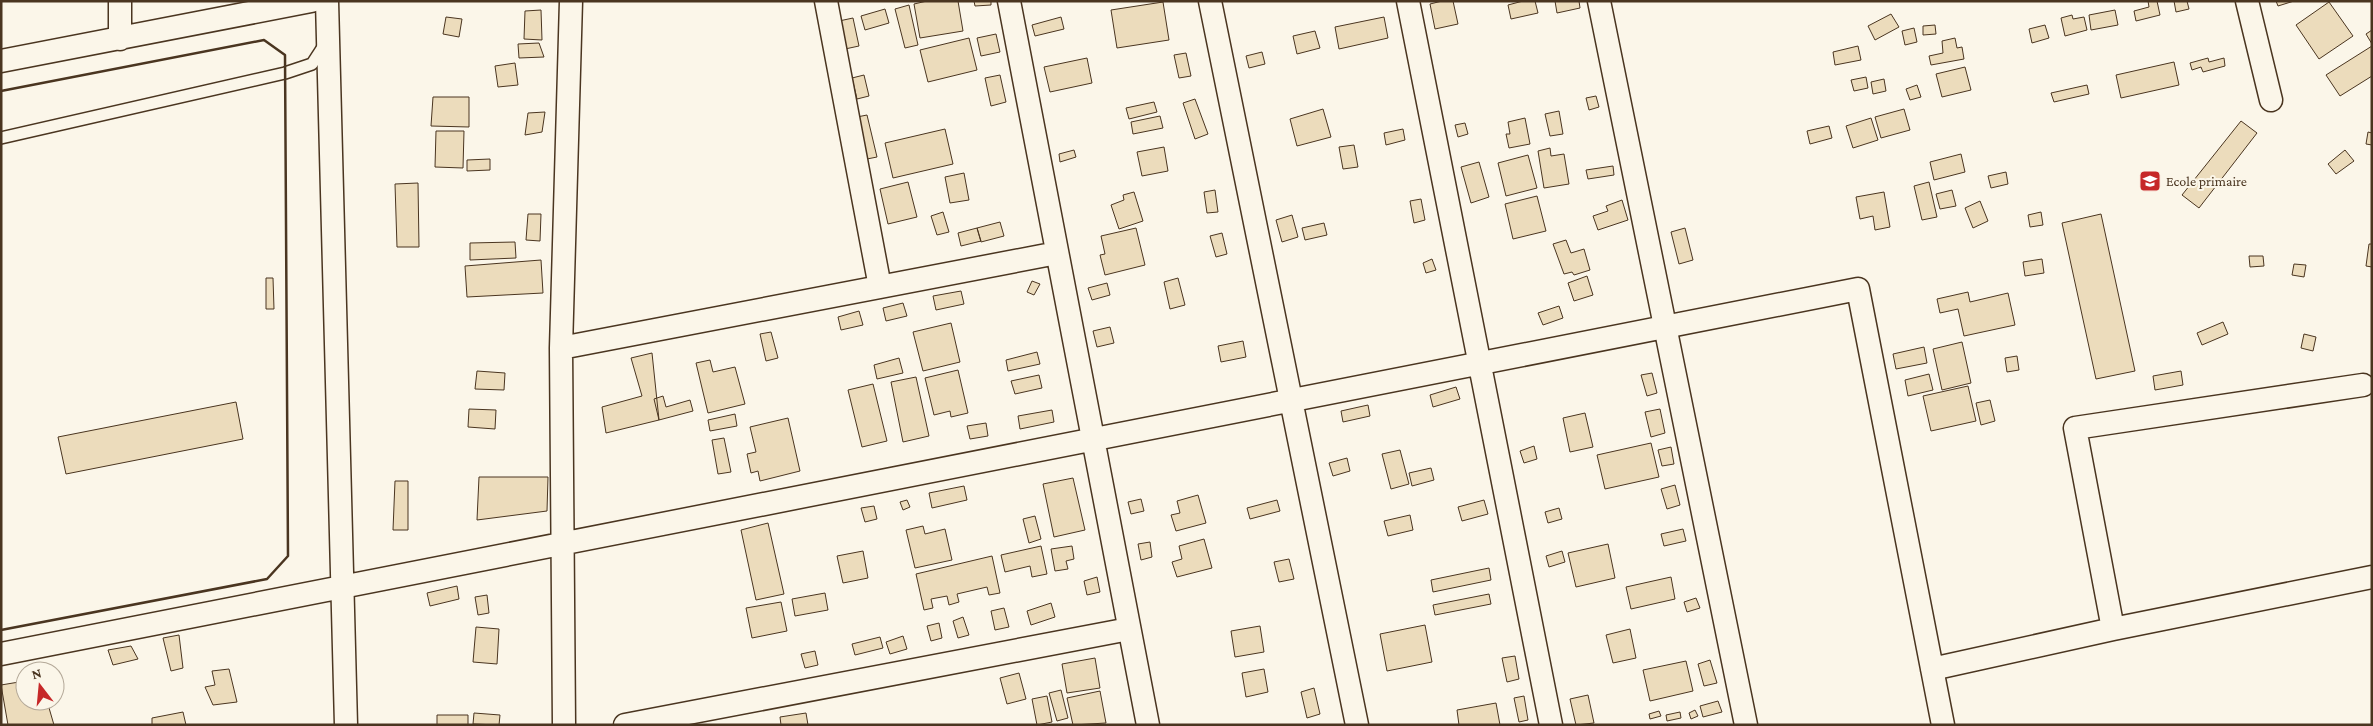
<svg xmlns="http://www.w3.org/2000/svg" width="2373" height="726" font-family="'Crimson Pro',serif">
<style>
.building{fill:#ecdcbc;stroke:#4a3520}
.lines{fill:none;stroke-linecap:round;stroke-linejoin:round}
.lane-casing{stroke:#4a3520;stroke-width:14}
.street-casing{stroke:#4a3520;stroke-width:25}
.lane{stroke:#fbf6e9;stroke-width:11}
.street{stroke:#fbf6e9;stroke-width:22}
.wall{stroke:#4a3520;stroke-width:2.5}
.labels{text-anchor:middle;stroke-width:4;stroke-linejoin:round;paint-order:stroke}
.poi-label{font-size:14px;fill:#4a3520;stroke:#fbf6e9;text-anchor:start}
</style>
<rect width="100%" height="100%" fill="#fbf6e9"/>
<path class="building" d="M927,1H958L963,31L920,38L914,4Z
M974,1H991V5L975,6Z
M1442,1H1453L1458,24L1435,29L1430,4Z
M1523,1H1535L1538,13L1511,19L1508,5Z
M1555,1H1579L1580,8L1557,13Z
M2148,1H2157L2160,15L2136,21L2134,11L2149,7Z
M2174,1H2187L2189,9L2176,12Z
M2276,1H2294L2278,6Z
M1163,2L1169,40L1117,48L1111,10Z
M2329,2L2353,36L2319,59L2296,25Z
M909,5L918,45L905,48L895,9Z
M885,9L889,23L865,30L861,16Z
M541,10L542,40L524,39L525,11Z
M2115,10L2118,25L2091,30L2089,15Z
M1891,14L1899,27L1875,40L1868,26Z
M2072,15L2073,19L2084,17L2087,30L2065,36L2061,18Z
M446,17L462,19L459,37L443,34Z
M1061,17L1064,29L1035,36L1032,25Z
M1384,17L1388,38L1339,49L1335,27Z
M853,18L859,46L845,49L839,21Z
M1935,25L1936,34L1923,35V26Z
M2045,25L2049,38L2032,43L2029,29Z
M1914,28L1917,42L1905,45L1902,31Z
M2372,30V44L2366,34Z
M1315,31L1320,48L1297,54L1293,36Z
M996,34L1000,52L981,56L977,38Z
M969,38L977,70L928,82L920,50Z
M1955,38L1957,48L1962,47L1964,59L1931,65L1929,56L1943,53L1942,41Z
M539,43L544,57L519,58L518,44Z
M1858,46L1861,60L1835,65L1833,52Z
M2372,46V76L2340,96L2326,75Z
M1262,52L1265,64L1249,68L1246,56Z
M1186,53L1191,76L1179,78L1174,55Z
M1087,58L1092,83L1050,92L1044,67Z
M2208,58L2209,62L2224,58L2225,66L2203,72L2201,67L2192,70L2190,63Z
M2174,62L2179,85L2121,98L2116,75Z
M515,63L518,85L498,87L495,66Z
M1965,67L1971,90L1942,97L1936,74Z
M864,75L869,96L857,99L852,78Z
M1000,75L1006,102L991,106L985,78Z
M1866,77L1868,88L1854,91L1851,80Z
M1884,79L1886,91L1873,94L1871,82Z
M1917,85L1921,97L1910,100L1906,89Z
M2087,85L2089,94L2054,102L2051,93Z
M1596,96L1599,107L1589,110L1586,98Z
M433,97H469V127L431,126Z
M1195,99L1208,134L1195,139L1183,103Z
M1154,102L1157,112L1129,119L1126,108Z
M1323,109L1331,137L1297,146L1290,119Z
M1904,109L1910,130L1881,138L1875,117Z
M1559,111L1563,134L1550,136L1545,114Z
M545,112L542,132L525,135L528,113Z
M867,115L877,157L867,159L857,117Z
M1160,116L1163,128L1133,134L1131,122Z
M1525,118L1530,144L1509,148L1506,134H1510L1508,122Z
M1871,118L1878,140L1853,148L1846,126Z
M2241,121L2257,133L2199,208L2182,195Z
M1465,123L1468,134L1458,137L1455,125Z
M1829,126L1832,138L1810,144L1807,131Z
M945,129L953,164L893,178L885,143Z
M1403,129L1405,140L1386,145L1384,133Z
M436,131H464L463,168L435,167Z
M2368,132L2372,133V145L2366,144Z
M1354,145L1358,167L1343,169L1339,147Z
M1164,147L1168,171L1142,176L1137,152Z
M1550,148L1551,156L1564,154L1569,184L1544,188L1538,151Z
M1074,150L1076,157L1060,162L1059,154Z
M2345,150L2354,161L2336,174L2328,164Z
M1961,154L1965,172L1934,180L1930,162Z
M1528,155L1537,188L1506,196L1498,163Z
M490,159V170L467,171V160Z
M1479,162L1489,197L1471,203L1461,167Z
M1613,166L1614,175L1588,179L1586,170Z
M2006,172L2008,184L1991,188L1988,176Z
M964,173L969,200L950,203L945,177Z
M908,182L917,217L888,224L880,189Z
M1929,182L1937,217L1922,220L1914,186Z
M418,183L419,247H397L395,184Z
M1215,190L1218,212L1207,213L1204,192Z
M1952,190L1956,206L1940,209L1936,194Z
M1134,192L1143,221L1119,229L1111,205L1124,200L1123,195Z
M1884,192L1890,227L1875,230L1873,216L1860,219L1856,197Z
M1537,196L1546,231L1513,239L1505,204Z
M1421,199L1425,220L1414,223L1410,201Z
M1622,200L1628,220L1598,230L1593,216L1608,211L1606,206Z
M1980,201L1988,221L1973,228L1965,208Z
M943,212L949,232L937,235L931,216Z
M2041,212L2043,225L2030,227L2028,215Z
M528,214H541L540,241L526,240Z
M2101,214L2135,371L2096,379L2062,223Z
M1292,215L1298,237L1282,242L1276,220Z
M1000,222L1004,236L981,242L977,228Z
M1324,223L1327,235L1305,240L1302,228Z
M977,228L981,241L961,246L958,233Z
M1136,228L1145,265L1105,275L1100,255L1105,254L1101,236Z
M1685,228L1693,260L1679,264L1671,232Z
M1222,233L1227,254L1216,257L1210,236Z
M1566,240L1571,253L1584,249L1590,270L1574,275L1572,272L1564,274L1553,244Z
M515,242L516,258L470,260V243Z
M2369,244H2372V267L2366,266Z
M2249,256H2263L2264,266L2250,267Z
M1432,259L1436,270L1426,273L1423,263Z
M2042,259L2044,273L2025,276L2023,262Z
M541,260L543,293L467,297L465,266Z
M2294,264L2306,265L2304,277L2292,275Z
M1587,276L1593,295L1574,301L1568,283Z
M266,278H273L274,309H266Z
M1178,278L1185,305L1170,309L1164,282Z
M1032,281L1040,284L1034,295L1027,292Z
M1107,283L1110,295L1092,300L1088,288Z
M961,291L964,304L936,310L933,296Z
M1968,292L1970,302L2008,293L2015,325L1964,336L1958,309L1940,313L1937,299Z
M903,303L907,316L886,321L883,308Z
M1559,306L1563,318L1543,325L1538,313Z
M859,311L863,325L841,330L838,317Z
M2223,322L2228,334L2202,345L2197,333Z
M951,323L960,362L923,371L913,332Z
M1110,327L1114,343L1097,347L1093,331Z
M771,332L778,358L766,361L760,334Z
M2304,334L2316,337L2313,351L2301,348Z
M1243,341L1246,357L1221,362L1218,346Z
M1962,342L1971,383L1942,390L1933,349Z
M1924,347L1927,363L1896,369L1893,354Z
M1037,352L1040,364L1008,371L1006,360Z
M652,353L659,420L606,433L602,407L642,396L631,358Z
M2017,356L2019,370L2007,372L2005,358Z
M899,358L903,373L877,379L874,365Z
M710,360L713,372L735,367L745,404L708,413L696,363Z
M958,370L968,413L951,417L950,411L934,415L925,378Z
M477,371L505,373L504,390L475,389Z
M2181,371L2183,385L2155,390L2153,376Z
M1652,373L1657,393L1647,396L1641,375Z
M1929,374L1933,390L1908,396L1905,380Z
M1039,375L1042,388L1015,394L1011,381Z
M916,377L929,436L903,442L891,382Z
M873,384L887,441L862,447L848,390Z
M1968,386L1976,421L1931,431L1923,396Z
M1456,387L1460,399L1433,407L1430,395Z
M663,396L666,407L690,400L693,411L659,420L654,399Z
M1990,400L1995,421L1981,425L1976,403Z
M236,402L243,439L66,474L58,437Z
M1368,405L1370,416L1343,422L1341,411Z
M469,409L496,410L495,429L468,427Z
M1660,409L1665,433L1651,437L1645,412Z
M1052,410L1054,422L1020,429L1018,416Z
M1585,413L1593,447L1570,452L1563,418Z
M735,414L737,426L710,431L708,420Z
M788,418L800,471L760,481L758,471L751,473L747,454L756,452L750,427Z
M986,423L988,436L970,439L967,426Z
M724,438L731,472L718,474L712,440Z
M1651,443L1659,477L1605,489L1597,455Z
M1534,446L1537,459L1524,463L1520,451Z
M1671,447L1674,464L1662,466L1658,450Z
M1400,450L1409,484L1391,489L1382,454Z
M1347,458L1350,471L1333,476L1329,463Z
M1431,468L1434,480L1412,486L1409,473Z
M479,477H548L547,511L477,520Z
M1073,478L1085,530L1054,537L1043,484Z
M395,481H408V530H393Z
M1675,485L1680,505L1667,509L1661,489Z
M964,486L967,500L932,508L929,493Z
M1198,495L1206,523L1176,531L1171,515L1180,513L1177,501Z
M1141,499L1144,511L1131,514L1128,502Z
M907,500L910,507L903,510L900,502Z
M1277,500L1280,511L1250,519L1247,508Z
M1484,500L1488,514L1462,521L1458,507Z
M874,506L877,519L865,522L861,508Z
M1559,508L1562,519L1548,523L1545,512Z
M1410,515L1413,530L1388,536L1384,521Z
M1035,516L1041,539L1029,543L1023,519Z
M768,523L784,594L756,600L741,530Z
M923,526L925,534L945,529L952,560L915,568L906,530Z
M1683,529L1686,541L1664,546L1661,534Z
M1204,539L1212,568L1177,577L1172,562L1182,559L1179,546Z
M1150,542L1152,557L1141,560L1138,544Z
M1608,544L1615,578L1576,587L1568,553Z
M1041,546L1047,574L1032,577L1030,566L1005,572L1001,555Z
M1072,546L1074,559L1066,561L1068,569L1055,571L1051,549Z
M863,551L868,578L843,583L837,556Z
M1562,551L1565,562L1549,567L1546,556Z
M992,556L1000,593L989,595L987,587L957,594L959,602L949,605L947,596L931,599L933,608L924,610L916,574Z
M1289,559L1294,579L1279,582L1274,562Z
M1489,568L1491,580L1433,592L1431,580Z
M1097,577L1100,592L1087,595L1084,581Z
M1671,577L1675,599L1631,609L1626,587Z
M457,586L459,599L430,606L427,593Z
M825,593L828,610L795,616L792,599Z
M1489,594L1491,604L1435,615L1433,605Z
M487,595L489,613L478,615L475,597Z
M1696,598L1700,608L1687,612L1684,602Z
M781,602L787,631L752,638L746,608Z
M1051,603L1055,617L1031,625L1027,611Z
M1004,608L1009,627L995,630L991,611Z
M963,617L969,635L958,638L953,621Z
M939,623L942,638L931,641L927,626Z
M1425,625L1432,662L1387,671L1380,634Z
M1260,626L1264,652L1235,657L1231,631Z
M476,627L499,629L497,664L473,662Z
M1630,629L1636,658L1613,663L1606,635Z
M179,635L183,668L171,671L163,638Z
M903,636L907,649L890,654L886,642Z
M880,637L883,648L855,655L852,644Z
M131,646L138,659L113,665L108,650Z
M815,651L818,665L805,668L801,654Z
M1515,656L1519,679L1507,682L1502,658Z
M1095,658L1100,688L1067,693L1062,664Z
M1710,660L1717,683L1704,686L1698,664Z
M1686,661L1693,691L1650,701L1643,670Z
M229,669L237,702L213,705L205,687L215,685L212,671Z
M1264,669L1268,692L1246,697L1242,673Z
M1019,673L1026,699L1007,704L1000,678Z
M25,681V701H47L54,725H8L1,685Z
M1314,688L1320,714L1307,718L1301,692Z
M1061,690L1068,718L1057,721L1049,693Z
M1100,691L1106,723L1073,725L1067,698Z
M1588,695L1594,723L1576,725L1570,699Z
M1047,696L1052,722L1037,725L1032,699Z
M1524,696L1528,720L1519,722L1514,698Z
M1718,701L1722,712L1703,717L1700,706Z
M1496,703L1500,725H1459L1457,710Z
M1695,710L1698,716L1691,719L1689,713Z
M1659,711L1661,716L1650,719L1649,714Z
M183,712L186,725H152V718Z
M1680,712L1681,718L1667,721L1666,715Z
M474,713L500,715L499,725L473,724Z
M806,713L808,725H781L780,717Z
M437,715H468V725H437Z"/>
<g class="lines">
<g class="lane-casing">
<path id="lane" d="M1,138L285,73L312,64L325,44"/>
</g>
<g class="street-casing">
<path id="street" d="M327,1L346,725
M826,1L880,287
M1009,1L1148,725
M1210,1L1357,725
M1408,1L1551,725
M1599,1L1746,725
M2247,1L2271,100
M120,39V1
M1,61L311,1
M561,348L1057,253
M2113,629L2075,428L2363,385
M1,654L1858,289L1943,725
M1932,669L2113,629L2372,577
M564,725L561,348L571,1
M625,725L1129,629"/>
</g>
<use href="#lane" class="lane"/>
<use href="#street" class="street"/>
<path class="wall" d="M1,91L264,40L285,55L288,556L267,579L1,630"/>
</g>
<defs>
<g id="school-square" transform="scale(1.125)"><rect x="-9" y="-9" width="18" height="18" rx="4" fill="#c62828" stroke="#fbf6e9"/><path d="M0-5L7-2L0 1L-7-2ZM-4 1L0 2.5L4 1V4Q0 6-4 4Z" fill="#fff"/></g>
</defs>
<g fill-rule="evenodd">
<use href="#school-square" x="2150" y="181"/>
</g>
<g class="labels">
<g class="poi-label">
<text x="2166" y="186">Ecole primaire</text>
</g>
</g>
<rect width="2373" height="726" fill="none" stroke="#4a3520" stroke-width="5"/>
<g transform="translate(40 686) rotate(344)"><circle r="24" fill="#fbf6e9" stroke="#b4a999"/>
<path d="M0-4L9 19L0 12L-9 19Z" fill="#c62828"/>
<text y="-8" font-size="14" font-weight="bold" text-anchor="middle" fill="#4a3520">N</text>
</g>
</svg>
